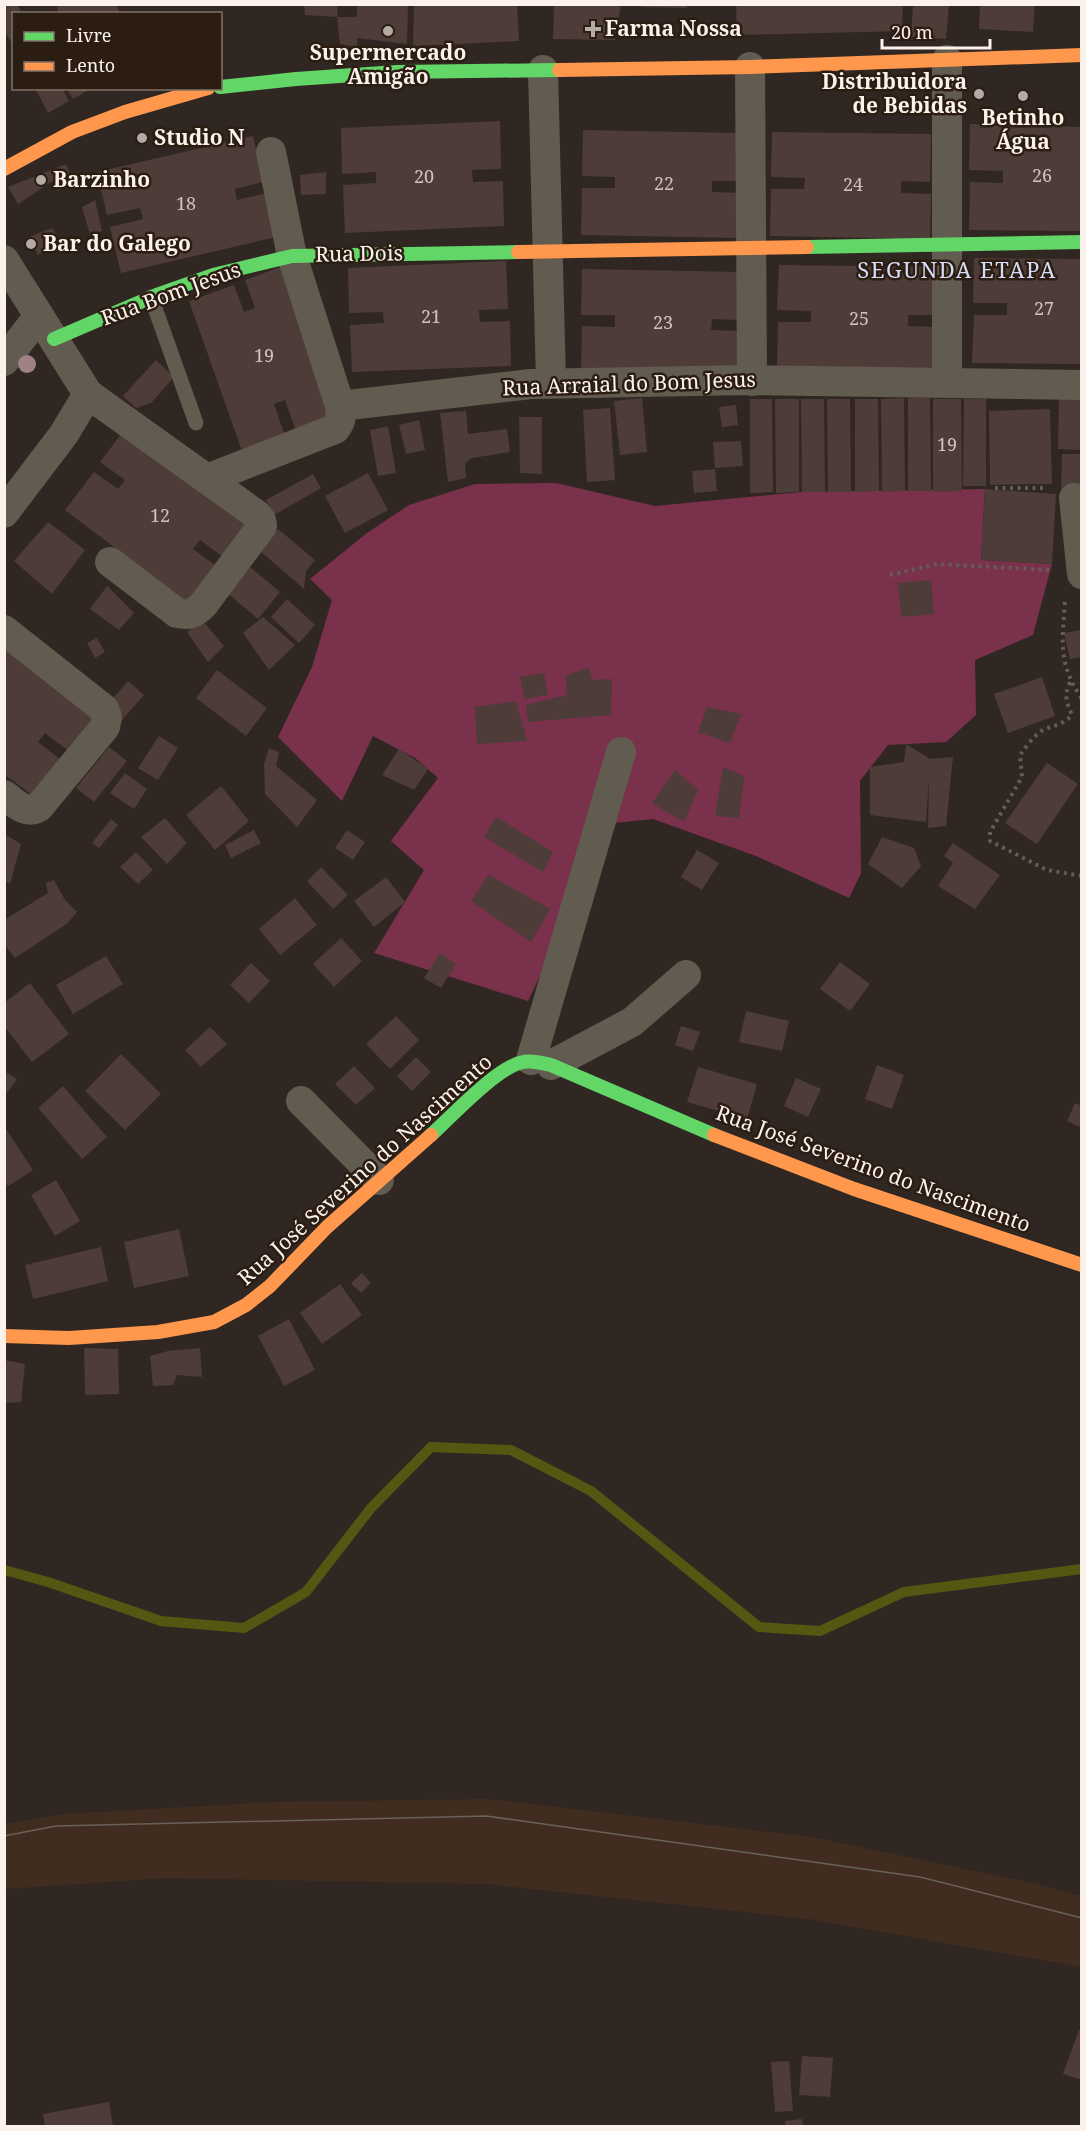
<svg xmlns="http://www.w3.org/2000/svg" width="1086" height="2131" font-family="'Noto Serif',serif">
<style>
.built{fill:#402d1f}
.forest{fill:#7a324c}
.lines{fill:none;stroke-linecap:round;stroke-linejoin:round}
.stream{stroke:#545612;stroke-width:10}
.building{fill:#4e3c38}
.path{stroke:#635d56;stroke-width:4;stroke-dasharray:3 4.5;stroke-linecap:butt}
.lane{stroke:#615b50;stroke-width:15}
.street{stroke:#615b50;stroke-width:30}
.fast{stroke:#63d668;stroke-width:14}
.slow{stroke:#ff974d;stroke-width:14}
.tram{stroke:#69625b;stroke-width:1.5}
.tree{fill:#9f8085}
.poi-dot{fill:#b5aba5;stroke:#2c1d13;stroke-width:2}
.labels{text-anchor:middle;stroke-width:5;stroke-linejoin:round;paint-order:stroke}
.number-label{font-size:18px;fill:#d1c4be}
.poi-label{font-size:21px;font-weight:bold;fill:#fdf2eb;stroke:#2c1d13;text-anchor:start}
.street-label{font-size:21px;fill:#fdf2eb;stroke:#2c1d13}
.neighbourhood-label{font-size:22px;letter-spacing:1.5px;fill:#d4dbf7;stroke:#2c1d13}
</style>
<rect width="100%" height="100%" fill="#302722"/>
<path class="built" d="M488,1799L812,1837L1033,1883L1081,1896V1967L809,1919L486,1884L165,1878L5,1889V1824L64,1814L272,1802Z"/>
<path class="forest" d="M556,483L655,506L802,492L985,489L981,560L1052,564L1033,635L975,660L976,715L946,742L888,745L860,781L861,873L849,898L756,856L653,819L594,825L568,917L528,1001L374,953L424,870L391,841L438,778L415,758L373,736L342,801L278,737L312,667L332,600L310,579L367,533L409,505L475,484Z"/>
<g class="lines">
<path class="stream" d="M4,1570L48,1582L161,1621L244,1628L306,1592L371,1508L431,1447L511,1450L591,1491L759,1627L820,1631L904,1592L1082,1569"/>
</g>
<path class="building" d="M4,4H17L22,14H14V47L4,30Z
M56,4H116L120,14H59Z
M304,4H338L337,17L305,15Z
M357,4H408L407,44L357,38V47L340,44L337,17H357Z
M414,4H517L519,41L413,46Z
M554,4H621L615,40L553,39Z
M641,4H687V8L641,7Z
M736,4H903L902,31L737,35Z
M913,4H949L946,39L911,37Z
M980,4H1035L1033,32L979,29Z
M35,88H62L69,101L48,113Z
M66,88H92L73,99Z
M500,121L501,169L472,170L473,182L503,181L504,226L345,233L343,185L376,183V172L342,174L341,128Z
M970,124L1082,127V231L969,230L970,182L1003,183V171L969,170Z
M583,130L742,133L741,181H712V192L742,193L741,238L581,235L582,188H615V177L582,176Z
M772,132L931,134L930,182L901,181V193L931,194L930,239L770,236L771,189H804L805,178L771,177Z
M253,136L263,182L235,189L237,200L266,193L276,237L121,273L110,227L143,219L140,208L107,215L97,172Z
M66,164L74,183L57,191L54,180L18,204L8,187Z
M326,172V194L301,195L300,175Z
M95,200L102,231L90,235L82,207Z
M52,228L61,241L38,255L29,237Z
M974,258L1082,259V364L972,363L974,315H1007V303H973Z
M506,261L508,309L479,310L480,322L510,321L511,366L352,372L350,325L384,323L383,312L349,313L348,268Z
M288,264L341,415L296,431L285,400L274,404L285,436L242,451L189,301L234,285L244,312L255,308L245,280Z
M779,265L937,267V315H908V326L937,327V372L777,369L778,322H811V311L777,310Z
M582,269L742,272L740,320L712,319L711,330L742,331L741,376L581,374L582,326L615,327V315H581Z
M156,360L174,377L151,403L136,408L123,396Z
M1059,394L1082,395V450L1058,449Z
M642,398L647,452L620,455L614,401Z
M904,398L905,491L882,492L881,399Z
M908,398H930L931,491H908Z
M750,399H772L773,492L750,493Z
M775,399H799V492L776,493Z
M801,399H824L825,492H802Z
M827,399H850L851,492H828Z
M855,399H878L879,491L855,492Z
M933,399H961L962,491L933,492Z
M964,399H986V486H963Z
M736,405L738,425L722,427L719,407Z
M610,408L615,480L587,482L583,410Z
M1050,409L1052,484L990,485L989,411Z
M466,411L468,434L507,429L510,452L472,458L465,463L466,478L448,482L440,413Z
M519,417H542V474L520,473Z
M419,420L425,450L406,454L399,425Z
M128,425L255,522L226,559L200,540L193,549L220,569L192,606L65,510L94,472L118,489L125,480L100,462Z
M388,426L396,473L378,476L370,430Z
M741,441L743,466L715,468L713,442Z
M1062,454H1082V492H1061Z
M715,469L717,491L694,493L692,471Z
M368,473L388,510L345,533L325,496Z
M313,474L321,488L274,515L266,500Z
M985,489L1056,494L1052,564L981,560Z
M48,522L85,550L52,594L14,561Z
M278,529L315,560L306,571L304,589L260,551Z
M250,567L280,592L258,619L227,593Z
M931,580L934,614L901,617L898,583Z
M107,586L134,613L119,630L90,609Z
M287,599L315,625L299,643L271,617Z
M263,617L295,645L269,670L243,633Z
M203,621L224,646L208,662L187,632Z
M1082,630V657L1070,659L1064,633Z
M97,638L105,652L95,658L87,643Z
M4,643L100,715L71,753L45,733L38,742L65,763L37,799L4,774Z
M589,668L592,680L612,679L611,715L528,722L526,705L566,695L567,704L566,675Z
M217,670L267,708L246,736L196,698Z
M544,673L548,695L525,699L520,677Z
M1042,677L1055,716L1008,733L994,694Z
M128,681L144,695L122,720L104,709Z
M516,701L527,741L477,744L475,707Z
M707,707L741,714L730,743L698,732Z
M159,736L178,748L158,780L138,768Z
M906,744L930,759L953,757L946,826L928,828L929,778L926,822L870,815V767L904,762Z
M109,747L127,761L94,802L76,788Z
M269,748L279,752L276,766L317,800L297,827L265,794L264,764Z
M399,749L428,769L414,790L382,775Z
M1047,763L1078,784L1037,844L1005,823Z
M723,767L744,776L739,818L715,816Z
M675,770L698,790L684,822L652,803Z
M125,773L147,789L134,809L110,793Z
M221,786L249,821L215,850L186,815Z
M496,817L553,852L543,872L484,837Z
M165,818L187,843L167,864L141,837Z
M111,819L118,825L99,848L92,843Z
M254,830L261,843L231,858L225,845Z
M347,830L365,842L353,860L335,848Z
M4,834L21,844L10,884L4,880Z
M882,837L914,848L921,866L902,888L868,864Z
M953,843L1000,875L975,909L938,886L953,863L944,856Z
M697,850L719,863L702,890L681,877Z
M136,852L153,870L138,884L120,867Z
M321,867L348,895L333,909L307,881Z
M489,875L550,909L531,942L471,901Z
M386,877L405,902L374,927L354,901Z
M54,880L65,900L77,912L68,923L15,958L4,944V920L48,893L46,883Z
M295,898L317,925L280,955L259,929Z
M341,938L362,961L334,987L313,964Z
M440,953L456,964L441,988L424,978Z
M106,956L123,984L73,1014L56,985Z
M840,962L870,984L850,1011L820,989Z
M251,963L270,981L249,1003L230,985Z
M30,983L69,1034L32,1062L4,1026V1003Z
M746,1011L789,1021L782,1051L739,1042Z
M396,1016L419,1040L390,1069L366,1044Z
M681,1026L700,1032L693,1051L675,1045Z
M210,1027L227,1044L201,1067L185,1050Z
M121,1054L161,1094L125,1130L85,1091Z
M416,1057L431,1072L412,1091L397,1076Z
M877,1065L904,1075L892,1109L865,1099Z
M354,1066L375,1088L356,1105L335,1084Z
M698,1067L757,1084L747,1119L687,1102Z
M4,1071L17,1079L7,1093L4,1092Z
M796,1078L821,1089L808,1117L784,1106Z
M63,1086L107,1137L82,1159L38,1108Z
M1075,1103L1082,1106V1128L1067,1121Z
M4,1126L33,1170L8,1186L4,1181Z
M56,1180L80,1221L55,1236L31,1195Z
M179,1229L189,1276L134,1288L124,1242Z
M101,1247L108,1281L33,1299L25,1265Z
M362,1273L371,1283L361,1293L351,1283Z
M340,1284L362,1315L322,1344L300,1313Z
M289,1319L315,1370L284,1386L258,1336Z
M84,1348L118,1349L119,1394L85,1395Z
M200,1348L202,1377L177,1375L173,1385L153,1386L150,1356L168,1351Z
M4,1360L25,1364L21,1402L4,1403Z
M1079,2030L1082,2031V2080L1063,2074Z
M802,2056L833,2058L830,2097L799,2095Z
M789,2061L793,2111L775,2112L771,2062Z
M109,2102L113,2126H45L43,2114Z
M802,2119L803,2126H785V2121Z"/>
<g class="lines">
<path class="path" d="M995,488H1043
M890,575L937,564L1050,570
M1065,602C1062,642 1058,664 1082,699
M1070,682C1064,695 1066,702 1072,715C1063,725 1054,725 1043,730C1033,736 1026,747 1020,755L1022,777L990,832V841L1047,870L1082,876"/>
<path class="lane" d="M151,297L196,423"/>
<path class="street" d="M750,67L752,381
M543,70L551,383
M271,152L292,256L340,406
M4,260L88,394L64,434L4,513
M4,361L39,316
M947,383V60
M88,394L257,515L261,520L262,526L203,605C194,613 190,616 177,613L110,562
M207,479L335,429C342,421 341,416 340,406L531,384L746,380L1082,385
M1074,498L1082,574
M4,630L104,709L107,717L105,727L39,807C26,815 15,803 4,795
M531,1060L621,752
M551,1065L632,1022L686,975
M301,1101L379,1180"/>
<path class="fast" d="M220,87L296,79L397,72L559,70
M807,247L1082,242
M54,339L159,294L213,275L292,256L518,252
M431,1135C452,1116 497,1067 523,1062C532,1060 542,1063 551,1065L714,1135"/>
<path class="slow" d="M559,70L750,67L1082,55
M4,169L72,132L125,112L208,88
M518,252L807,247
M714,1135L854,1189L1082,1265
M4,1336L69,1338L158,1332L214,1322L246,1305L270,1286L327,1227L431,1135"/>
<path class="tram" d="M4,1836L56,1826L486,1816L920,1877L1082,1918"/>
</g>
<circle class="tree" cx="27" cy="364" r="9"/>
<g class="poi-dot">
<path d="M590 20h6v6h6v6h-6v6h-6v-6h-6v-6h6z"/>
<circle cx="388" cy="31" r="6"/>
<circle cx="979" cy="94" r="6"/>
<circle cx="1023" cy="96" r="6"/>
<circle cx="142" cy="138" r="6"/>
<circle cx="41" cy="180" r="6"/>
<circle cx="31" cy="244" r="6"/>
</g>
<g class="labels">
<g class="number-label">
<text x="1042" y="182">26</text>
<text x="424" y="183">20</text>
<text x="664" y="190">22</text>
<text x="853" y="191">24</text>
<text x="186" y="210">18</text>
<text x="1044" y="315">27</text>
<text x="431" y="323">21</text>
<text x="859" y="325">25</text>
<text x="663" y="329">23</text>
<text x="264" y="362">19</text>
<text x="947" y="451">19</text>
<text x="160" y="522">12</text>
</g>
<g class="poi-label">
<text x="605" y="36">Farma Nossa</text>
<text x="388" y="60" text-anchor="middle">Supermercado<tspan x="388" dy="24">Amigão</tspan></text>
<text x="967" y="89" text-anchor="end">Distribuidora<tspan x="967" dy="24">de Bebidas</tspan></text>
<text x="1023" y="125" text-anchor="middle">Betinho<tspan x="1023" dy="24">Água</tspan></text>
<text x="154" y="145">Studio N</text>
<text x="53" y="187">Barzinho</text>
<text x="43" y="251">Bar do Galego</text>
</g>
<g class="street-label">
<text transform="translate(359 254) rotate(-1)" y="7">Rua Dois</text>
<text transform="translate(171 294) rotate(-20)" y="7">Rua Bom Jesus</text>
<text transform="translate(629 384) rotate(-2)" y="7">Rua Arraial do Bom Jesus</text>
<text transform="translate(873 1169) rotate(20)" y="7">Rua José Severino do Nascimento</text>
<text transform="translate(365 1170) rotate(-42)" y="7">Rua José Severino do Nascimento</text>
</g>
<g class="neighbourhood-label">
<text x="957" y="278">SEGUNDA ETAPA</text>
</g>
</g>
<rect width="1086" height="2131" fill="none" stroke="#fdf2eb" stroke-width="12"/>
<rect x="12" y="12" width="210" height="78" fill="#2c1d13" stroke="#807269" stroke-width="1.5"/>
<rect x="24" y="32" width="30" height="9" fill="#63d668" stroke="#807269" stroke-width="1.5"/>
<text x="66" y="42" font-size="18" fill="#fdf2eb">Livre</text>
<rect x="24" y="62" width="30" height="9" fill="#ff974d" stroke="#807269" stroke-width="1.5"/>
<text x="66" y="72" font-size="18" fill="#fdf2eb">Lento</text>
<path d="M882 39v9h108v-9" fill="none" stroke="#fdf2eb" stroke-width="3"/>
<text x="891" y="39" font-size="18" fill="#fdf2eb" stroke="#2c1d13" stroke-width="4.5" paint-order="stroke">20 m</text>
</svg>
